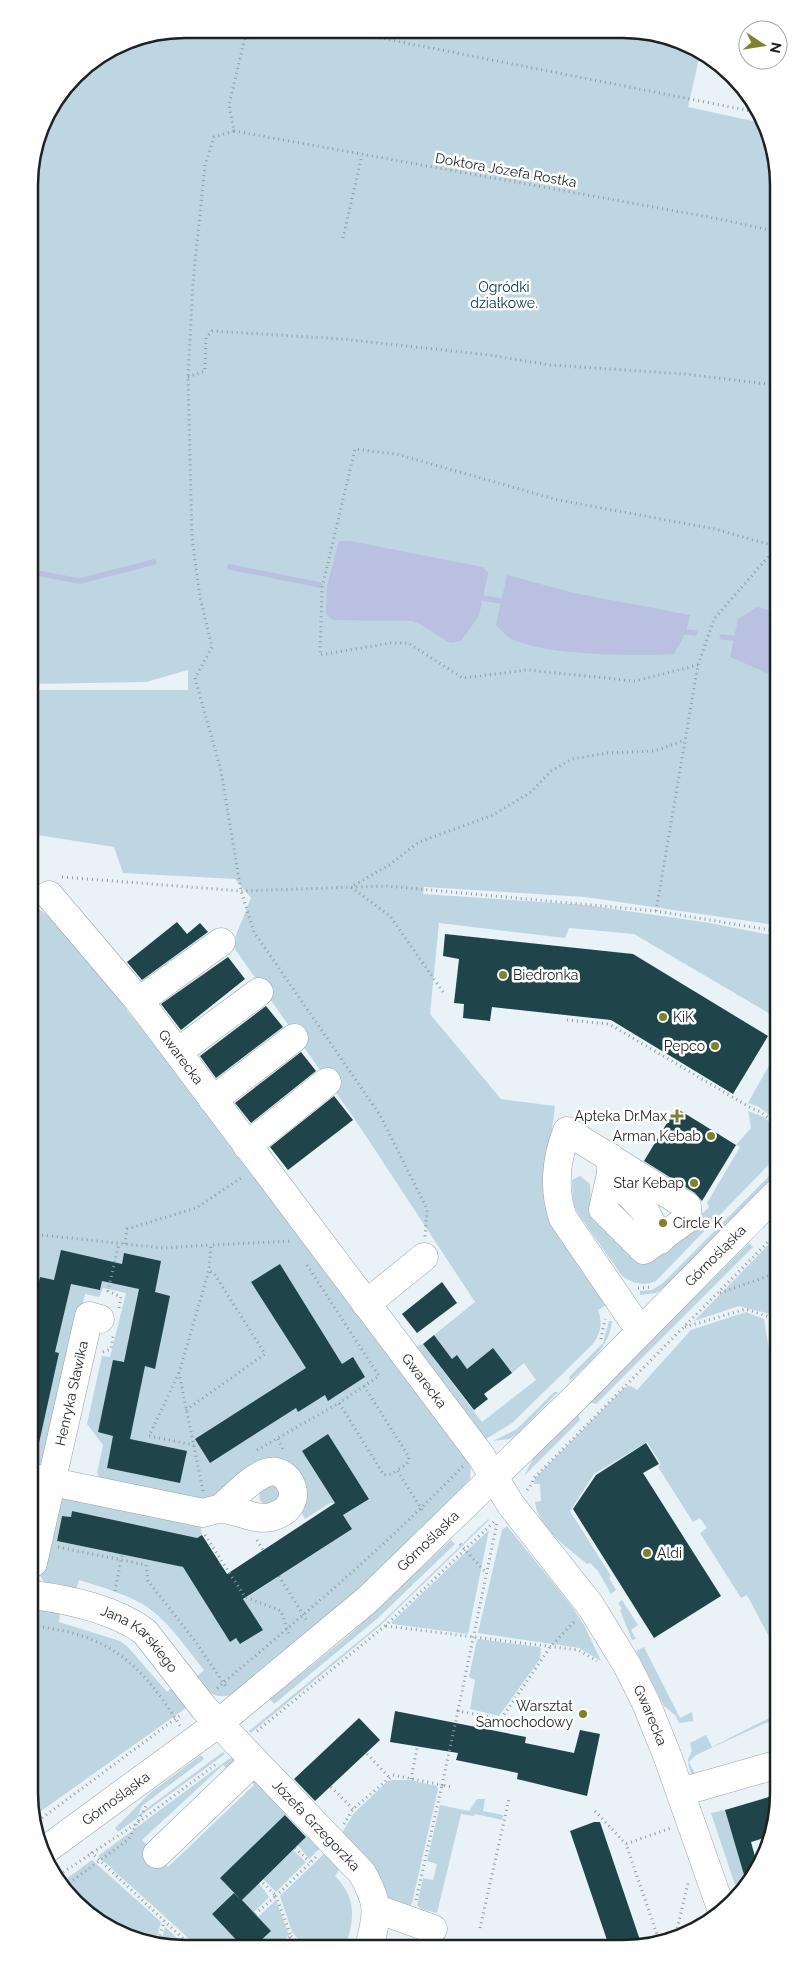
<svg xmlns="http://www.w3.org/2000/svg" width="808" height="1977" font-family="Raleway,sans-serif">
<style>
.green{fill:#bed6e2}
.water{fill:#bac0df}
.lines{fill:none;stroke-linecap:round;stroke-linejoin:round}
.stream{stroke:#bac0df;stroke-width:5.5}
.building{fill:#1f454a}
.minor-casing{stroke:#9aa3a8;stroke-width:29}
.path{stroke:#939a9e;stroke-width:3;stroke-dasharray:1 4;stroke-linecap:butt}
.minor{stroke:#fff;stroke-width:28}
.poi-dot{fill:#7e822d;stroke:#fff;stroke-width:2}
.labels{text-anchor:middle;stroke-width:5;stroke-linejoin:round;paint-order:stroke}
.street-label{font-size:14px;fill:#1d2122;stroke:#fff}
.park-label{font-size:14px;fill:#003144;stroke:#fff}
.poi-label{font-size:14px;fill:#1d2122;stroke:#fff;text-anchor:end}
.rim{fill:none;stroke:#1d2122;stroke-width:2.5}
</style>
<rect width="100%" height="100%" fill="#e9f2f7"/>
<path class="green" d="M184,29L654,32L700,54L688,107L766,124L774,144L776,925L585,897L424,887L423,894L586,905L710,923L776,936L777,1018L634,934L569,928L565,938L439,923L430,1014L501,1099L555,1106L546,1177L608,1304L598,1310C603,1323 601,1332 593,1344L512,1423L486,1439L482,1438L414,1347L423,1344L482,1422L536,1380L524,1363L512,1373L493,1349L467,1369L457,1356L452,1359L434,1335L475,1302L356,1121L232,945L251,898L235,879L123,873L114,847L31,834V690H188V670L146,682L31,684L29,174L45,116L81,67L125,40Z
M31,905C61,917 112,991 134,1019C250,1165 360,1315 471,1465L470,1479L441,1512L341,1605L235,1693C217,1701 206,1693 195,1678L204,1670C186,1648 168,1620 144,1605C124,1593 101,1587 79,1580L75,1594C61,1590 44,1589 40,1574L59,1501L64,1497L200,1521L202,1535L195,1539L72,1511L71,1517L62,1516L57,1541L183,1567L230,1641L236,1638L241,1644L262,1630L243,1600L351,1529L343,1515L369,1498L328,1435L302,1451L335,1503H330L305,1519C294,1501 308,1486 293,1464L209,1501L99,1477L97,1473L103,1445L87,1424L102,1356L110,1357L126,1293L103,1288L99,1297L85,1294L47,1459L40,1465L33,1464Z
M777,1051V1121L759,1107L748,1103Z
M748,1111L764,1117L777,1128V1156L656,1281C643,1287 633,1283 622,1276L577,1212L573,1202L572,1180L580,1176L590,1184L591,1204L626,1251L648,1264L709,1207L707,1203L740,1147L736,1145L751,1128Z
M777,1168V1174L667,1285L656,1293L640,1295V1291L652,1290L663,1283Z
M777,1236V1316L739,1306L694,1321Z
M749,1243L753,1247L596,1404L589,1402Z
M746,1312L764,1319L778,1405V1654L747,1595L741,1598L700,1533L707,1528L700,1518L693,1522L658,1467L661,1464L647,1442L594,1474L570,1511L611,1576L609,1578L616,1590L611,1594L598,1571L590,1563L587,1564C568,1548 538,1528 535,1502L541,1501L540,1484H534L535,1478L625,1387L631,1386L637,1390L691,1330Z
M609,1321H612C610,1347 588,1363 570,1381L569,1377L603,1343Z
M554,1392H558L517,1434L509,1439L493,1441L517,1429Z
M578,1414L580,1420L524,1476L533,1459Z
M275,1481L284,1498L266,1506L260,1500L259,1492Z
M488,1519L489,1520L381,1625L251,1733L249,1731L381,1623Z
M507,1526L571,1605L584,1625L601,1661L579,1648L478,1633L502,1530Z
M489,1530L468,1634L392,1624V1622Z
M451,1540L455,1544L378,1618L274,1704L270,1699L347,1637Z
M622,1600L638,1625L631,1630L636,1639L632,1640L620,1610L622,1609L618,1603Z
M33,1604L61,1607L59,1622L120,1641L127,1646L167,1692L178,1683L193,1703L34,1816Z
M479,1639L539,1647L541,1649L540,1659L499,1716L470,1709L475,1680L469,1677L477,1640Z
M644,1647L680,1718L692,1712L693,1721L679,1723L676,1716L664,1706L636,1651Z
M779,1713V1717L696,1755L689,1762L698,1780H694L689,1768L688,1759L692,1751L690,1743L706,1735L712,1747Z
M223,1752L225,1754L118,1832L115,1828L150,1793L201,1755L204,1759L142,1806L138,1815Z
M233,1756L238,1760L232,1774L223,1765L142,1840L168,1867L254,1785L246,1776L251,1774L323,1845L309,1859L298,1845L308,1835L287,1813L221,1878L234,1893L212,1914L241,1945H196L98,1856Z
M393,1780H410L437,1786L438,1789L412,1903L407,1912L387,1904L339,1838L354,1813L388,1781Z
M477,1799H485L483,1811L503,1815L502,1820L475,1814L474,1816L461,1814L437,1913L421,1909L417,1905L423,1878L433,1880L437,1864L427,1861L440,1805L469,1811Z
M725,1810L747,1884L739,1897L711,1813Z
M329,1849L343,1864L335,1876C356,1897 355,1918 346,1944L304,1945L292,1932L280,1896Z
M293,1850L306,1862L276,1892L263,1879Z
M92,1860L161,1922L155,1945L115,1932L74,1903L62,1882Z
M259,1883L269,1897L253,1913L242,1900Z
M276,1900L289,1935L279,1945H256L271,1931L258,1917Z
M165,1927L185,1945H160Z"/>
<path class="water" d="M339,541H350L483,567L488,573L479,616L461,641L450,643L418,623L412,621L333,620L326,614L327,586Z
M507,575L574,593L690,615L686,632L674,654C636,656 542,656 510,638C505,635 500,629 496,625Z
M757,607L775,612L776,671L767,673L730,657L738,619Z"/>
<g class="lines">
<path class="stream" d="M230,567L320,585
M30,572L80,581L154,562
M482,598L501,601
M686,632L695,633
M722,637L734,638"/>
</g>
<path class="building" d="M177,922L187,934L200,923L208,932L142,980L127,962Z
M445,934L633,954L768,1036L733,1094L611,1020L492,1007L490,1021L463,1018L464,1004L454,1003L459,959L443,956Z
M228,957L245,979L181,1030L161,1004Z
M266,1006L283,1027L216,1078L200,1056Z
M301,1052L316,1071L251,1123L235,1103Z
M334,1096L353,1120L288,1170L270,1147Z
M676,1108L736,1145L702,1201L695,1193L644,1161Z
M61,1250L122,1264L124,1253L161,1261L155,1292L170,1296L155,1369L145,1366L130,1439L187,1451L180,1483L107,1468L113,1436L98,1432L113,1360L124,1362L139,1289L102,1281L100,1290L71,1284L55,1352L59,1353L39,1443H33L32,1312L40,1277L54,1280Z
M280,1264L342,1364L353,1357L365,1377L328,1401L325,1395L298,1412L296,1408L210,1463L195,1439L306,1368L251,1282Z
M442,1282L457,1303L417,1333L402,1314Z
M434,1335L452,1359L457,1355L467,1369L493,1348L512,1373L484,1394L488,1399L474,1410L423,1344Z
M328,1434L369,1499L343,1515L352,1529L243,1599L263,1630L240,1644L236,1638L230,1642L183,1567L57,1541L62,1516L71,1517L72,1511L197,1538L202,1535L227,1574L335,1503L302,1451Z
M646,1443L659,1464L643,1473L721,1596L654,1638L573,1509L596,1475Z
M395,1711L526,1737L525,1743L574,1753L580,1730L600,1734L587,1796L517,1779L518,1773L456,1760L458,1753L390,1742Z
M359,1718L380,1740L315,1801L294,1779Z
M779,1794L771,1836L751,1842L758,1867L747,1885L725,1810Z
M285,1815L306,1837L242,1900L271,1931L256,1945H241L212,1914L234,1893L241,1900L220,1878Z
M594,1822H600L641,1943H608L570,1831Z"/>
<g class="lines">
<g class="minor-casing">
<g id="minor">
<path id="s1" d="M49,895L139,1001L481,1456L511,1505L590,1605L627,1665L646,1703L667,1755L722,1911"/>
<path d="M139,1001L221,942"/>
<path d="M178,1052L259,992"/>
<path d="M213,1100L294,1038"/>
<path d="M247,1146L327,1082"/>
<path d="M610,1157L611,1174L603,1209L644,1250L687,1219V1206L567,1131C556,1159 553,1190 563,1218L632,1319L643,1329"/>
<path d="M611,1174L645,1211L660,1240"/>
<path d="M366,1304L424,1257"/>
<path d="M33,1478L203,1513C209,1511 216,1509 222,1509C237,1510 257,1521 271,1517C310,1507 290,1463 265,1473C249,1480 234,1497 220,1509"/>
<path id="s2" d="M33,1563L89,1316L100,1319"/>
<path id="s3" d="M33,1595C71,1600 114,1609 145,1632L204,1708L362,1873C379,1903 378,1912 370,1944"/>
<path d="M681,1792L779,1764"/>
<path id="s4" d="M44,1851L220,1722L367,1600L575,1398L777,1193"/>
<path d="M157,1854L254,1761"/>
<path d="M377,1909L433,1929"/>
</g>
</g>
<path class="path" d="M247,29L229,105L234,131L214,137L205,165L193,282L188,377L192,538L200,597L212,647L195,678L221,771L241,891L254,932L380,1115L427,1209L425,1237
M340,30L761,113
M234,131L714,218L774,231
M29,182L37,171L44,130L42,125
M343,238L362,155
M188,377L205,371L206,338L212,331L342,339L489,355L550,365L685,374L775,385
M698,665L635,681L527,670L463,678L408,643H390L320,655L322,588L355,449L396,454L558,500L715,529L775,546
M62,877L241,891L387,886L656,911L776,931
M656,911L698,665L714,619L775,549
M443,992L390,916L351,887L389,865L419,842L493,815L531,792L551,771L572,759L606,753L655,751L685,740
M567,1020L609,1024L751,1108L761,1112L777,1125
M770,1171L777,1164
M32,1234L163,1248L211,1245
M125,1244L127,1229L196,1208L244,1176
M307,1265L379,1376L339,1403
M638,1288L652,1287
M720,1293L777,1273
M119,1308L121,1297L108,1291L119,1243
M685,1327L746,1309L778,1320
M601,1339L605,1319
M103,1352L111,1349L113,1336
M179,1373L149,1436L194,1445
M364,1386L409,1457L407,1464L397,1470
M186,1410L265,1354L215,1275L209,1270
M278,1439L284,1452
M257,1450L339,1403L384,1475L392,1474L397,1470L422,1510
M527,1490L532,1484L533,1479L777,1233
M203,1491L179,1373L209,1270L211,1245L292,1241
M205,1535L245,1597L281,1611L289,1635
M257,1540L263,1550
M460,1544L486,1573
M58,1547L146,1565L148,1581L195,1641L227,1688
M279,1576L307,1621
M115,1591L122,1555
M33,1626C109,1634 141,1663 180,1726
M386,1626L578,1650L597,1661
M217,1688C301,1617 386,1546 463,1466
M458,1711L497,1523
M257,1731L385,1626L496,1520
M367,1754L389,1777
M411,1779L417,1748
M331,1787L353,1809
M595,1811L626,1844
M34,1824L182,1714
M344,1824L353,1809L393,1775L442,1785L458,1711L501,1719L551,1646L574,1622
M295,1848L310,1862
M91,1852L190,1945
M59,1875L136,1824L215,1765
M65,1886L129,1839L146,1806
M416,1900L442,1785L451,1787
M255,1914L276,1896L261,1881
M480,1928L509,1799
M291,1936L301,1945
M675,1938L688,1883
M660,1943L626,1844L671,1828
M157,1945L164,1922
M282,1945L291,1936L276,1896L316,1857"/>
<use href="#minor" class="minor"/>
</g>
<g class="poi-dot">
<circle cx="503" cy="975" r="5"/>
<circle cx="663" cy="1017" r="5"/>
<circle cx="715" cy="1046" r="5"/>
<path d="M674.5 1108.5h5v5h5v5h-5v5h-5v-5h-5v-5h5z"/>
<circle cx="711" cy="1136" r="5"/>
<circle cx="694" cy="1183" r="5"/>
<circle cx="663" cy="1223" r="5"/>
<circle cx="647" cy="1553" r="5"/>
<circle cx="583" cy="1714" r="5"/>
</g>
<g class="labels">
<g class="street-label">
<text transform="translate(506 170) rotate(10)" y="5">Doktora Józefa Rostka</text>
<text dy="5" stroke="none"><textPath href="#s1" startOffset="209">Gwarecka</textPath></text>
<text dy="5" stroke="none"><textPath href="#s4" startOffset="899">Górnośląska</textPath></text>
<text dy="5" stroke="none"><textPath href="#s1" startOffset="614">Gwarecka</textPath></text>
<text dy="5" stroke="none"><textPath href="#s2" startOffset="174">Henryka Sławika</textPath></text>
<text dy="5" stroke="none"><textPath href="#s4" startOffset="494">Górnośląska</textPath></text>
<text dy="5" stroke="none"><textPath href="#s3" startOffset="119">Jana Karskiego</textPath></text>
<text dy="5" stroke="none"><textPath href="#s1" startOffset="1019">Gwarecka</textPath></text>
<text dy="5" stroke="none"><textPath href="#s4" startOffset="89">Górnośląska</textPath></text>
<text dy="5" stroke="none"><textPath href="#s3" startOffset="378">Józefa Grzegorzka</textPath></text>
</g>
<g class="park-label">
<text x="504" y="292">Ogródki<tspan x="504" dy="16">działkowe.</tspan></text>
</g>
<g class="poi-label">
<text x="513" y="980" text-anchor="start">Biedronka</text>
<text x="673" y="1022" text-anchor="start">KiK</text>
<text x="705" y="1051">Pepco</text>
<text x="667" y="1121">Apteka Dr.Max</text>
<text x="701" y="1141">Arman Kebab</text>
<text x="684" y="1188">Star Kebap</text>
<text x="673" y="1228" text-anchor="start">Circle K</text>
<text x="657" y="1558" text-anchor="start">Aldi</text>
<text x="573" y="1711">Warsztat<tspan x="573" dy="16">Samochodowy</tspan></text>
</g>
</g>
<path d="M0 0H808V1977H0ZM185 38H623A147 147 0 0 1 770 185V1793A147 147 0 0 1 623 1940H185A147 147 0 0 1 38 1793V185A147 147 0 0 1 185 38Z" fill="#fff" fill-rule="evenodd"/>
<path class="rim" d="M185 38H623A147 147 0 0 1 770 185V1793A147 147 0 0 1 623 1940H185A147 147 0 0 1 38 1793V185A147 147 0 0 1 185 38Z"/>
<g transform="translate(763 45) rotate(102)"><circle r="24" fill="#ffffff" stroke="#a5a6a7"/>
<path d="M0-4L9 19L0 12L-9 19Z" fill="#7e822d"/>
<text y="-8" font-size="14" font-weight="bold" text-anchor="middle" fill="#1d2122">N</text>
</g>
</svg>
